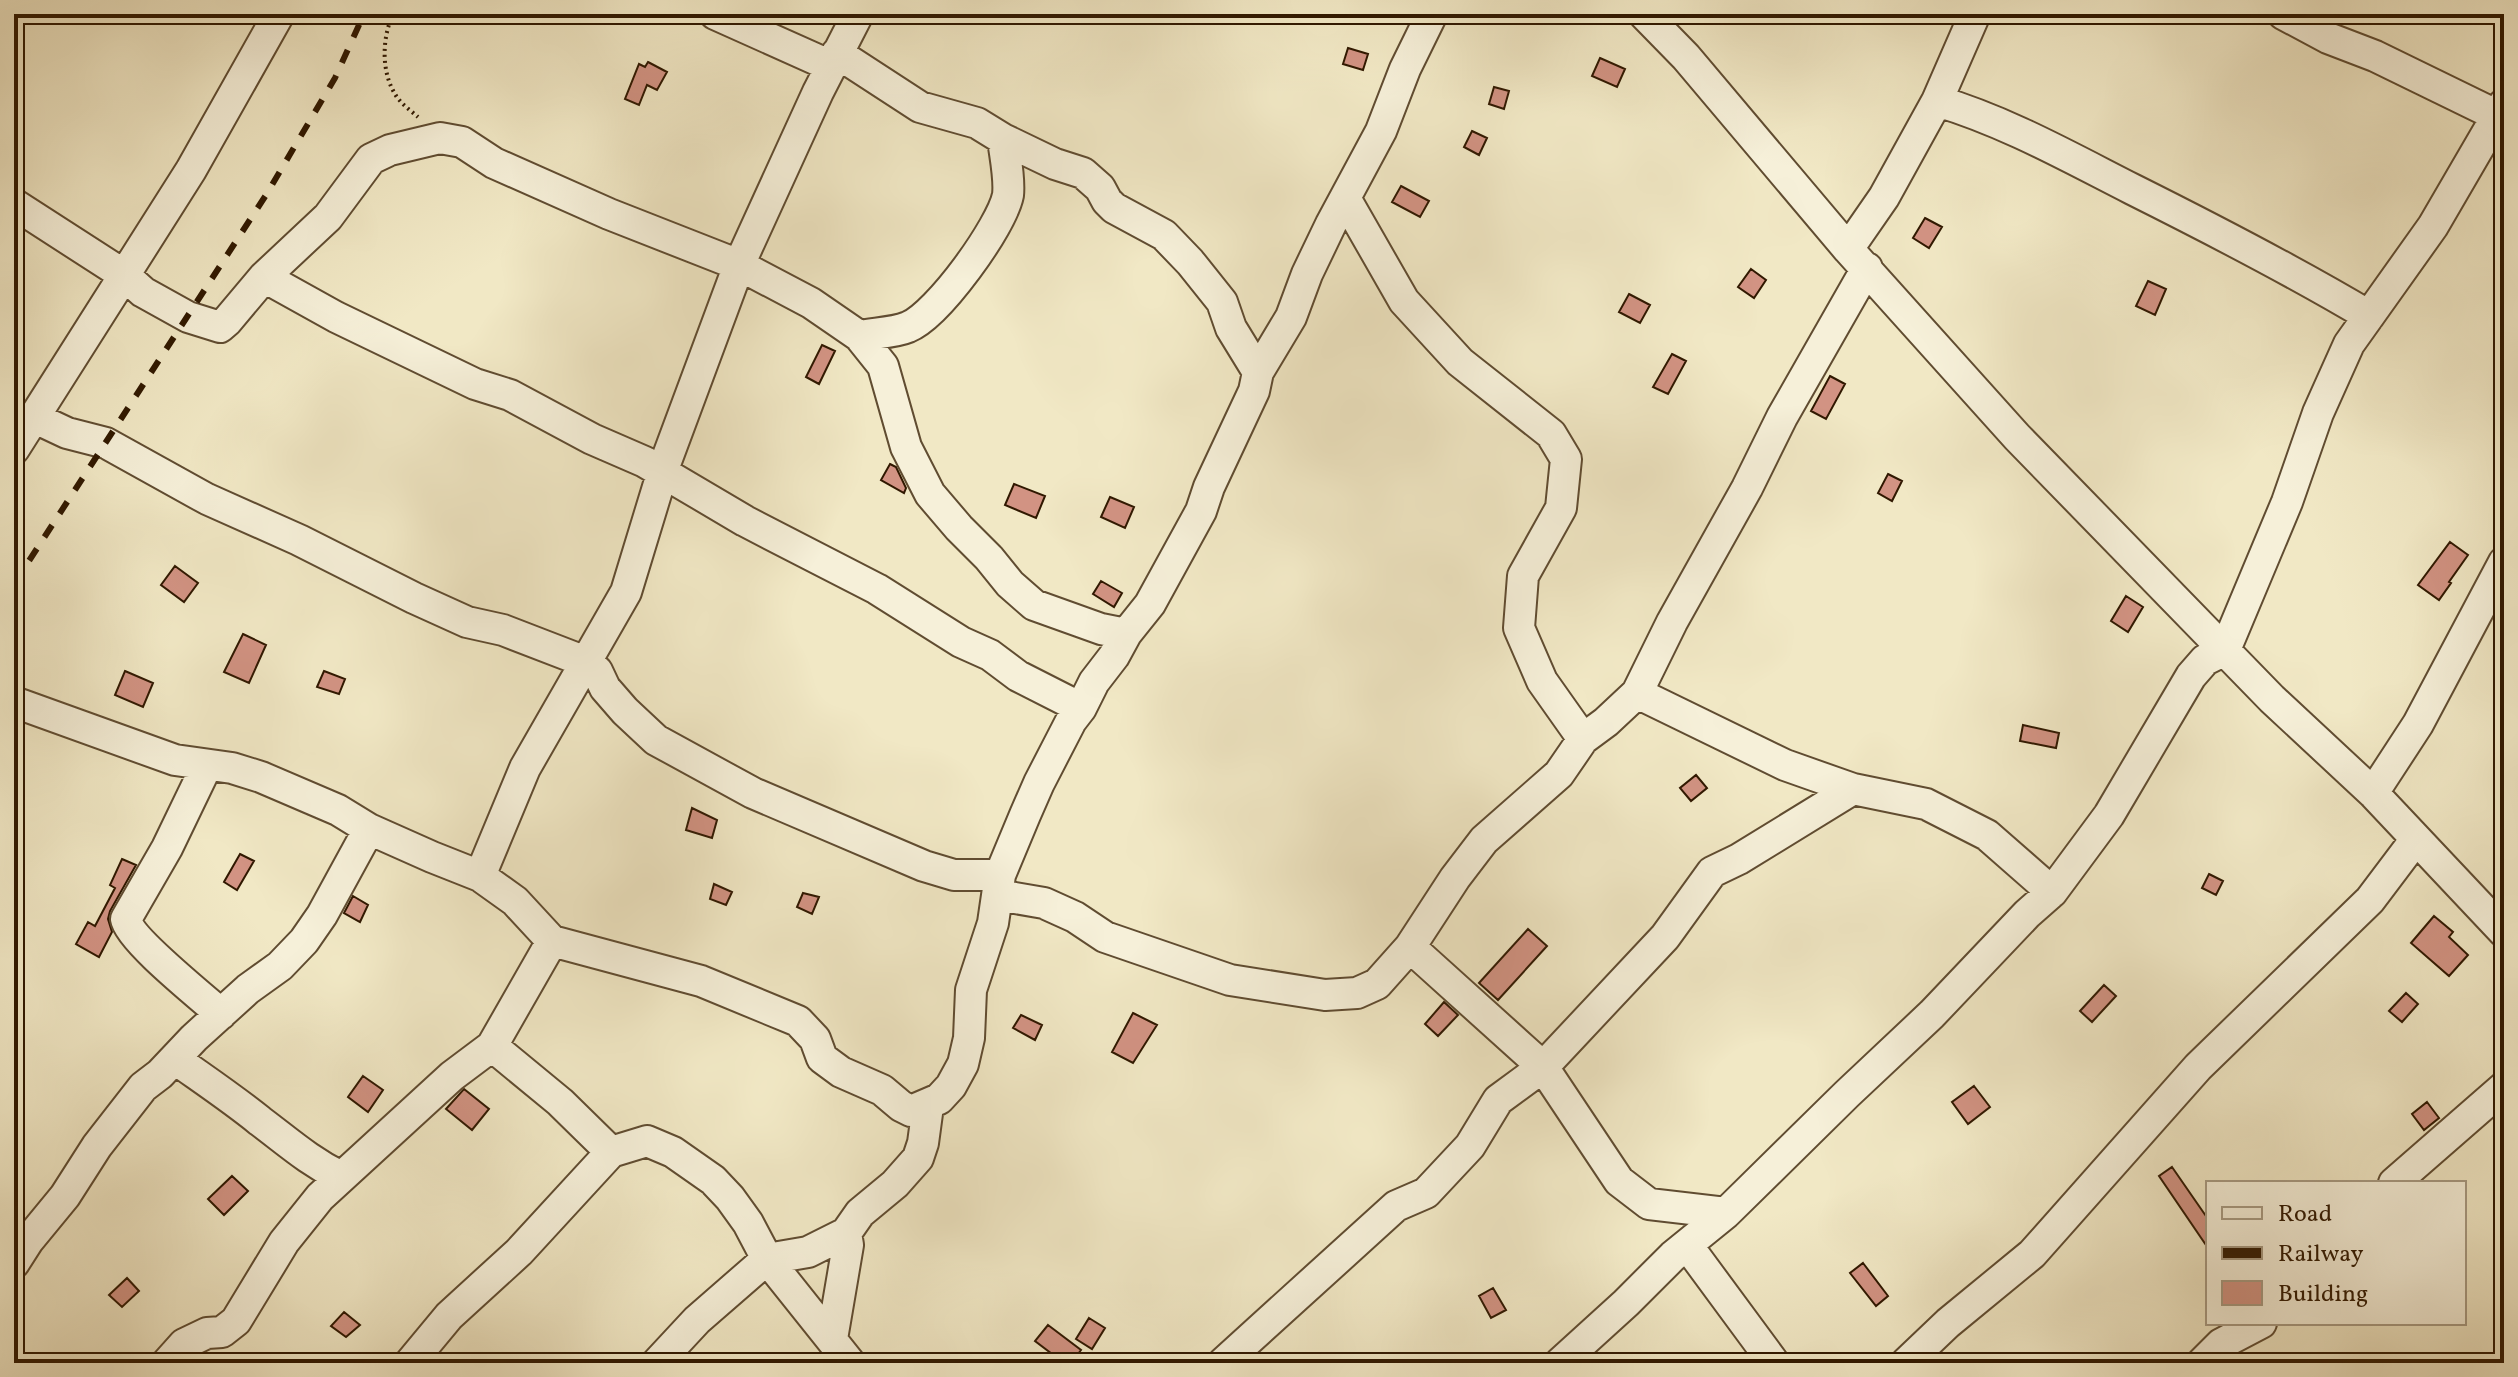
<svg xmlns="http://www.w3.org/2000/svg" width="2518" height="1377" font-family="Vollkorn,serif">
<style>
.building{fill:#d29383;stroke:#301800;stroke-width:2}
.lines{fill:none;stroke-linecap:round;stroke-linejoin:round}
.minor-casing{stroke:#604c31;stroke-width:34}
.path{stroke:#301800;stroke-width:4;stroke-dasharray:2 4;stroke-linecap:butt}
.minor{stroke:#f6f0d9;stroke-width:30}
.rail{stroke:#301800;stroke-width:6;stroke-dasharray:14 14;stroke-linecap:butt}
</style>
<rect width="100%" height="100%" fill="#f1e8c5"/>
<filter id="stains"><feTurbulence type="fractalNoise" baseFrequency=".0025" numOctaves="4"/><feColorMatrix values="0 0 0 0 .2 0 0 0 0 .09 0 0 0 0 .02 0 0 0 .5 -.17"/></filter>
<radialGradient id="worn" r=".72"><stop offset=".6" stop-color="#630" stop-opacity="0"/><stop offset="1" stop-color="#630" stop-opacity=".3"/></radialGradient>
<path class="building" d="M1348,48L1368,54L1363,70L1343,64Z
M1600,58L1625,69L1617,87L1592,76Z
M648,62L667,72L657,90L647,85L639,105L625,99L639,64L645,67Z
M1494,87L1509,91L1504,109L1489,104Z
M1472,131L1487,138L1479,155L1464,147Z
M1401,186L1429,201L1420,217L1392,202Z
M1925,218L1942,227L1929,248L1913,238Z
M1751,269L1766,280L1754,298L1738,287Z
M2148,281L2166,289L2155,315L2136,306Z
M1629,294L1650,305L1640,323L1619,312Z
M822,345L835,351L819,384L806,377Z
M1672,354L1686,361L1668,394L1653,387Z
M1830,376L1845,384L1826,419L1811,411Z
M890,464L896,467L906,488L904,493L881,480Z
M1888,474L1902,481L1892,501L1878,493Z
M1014,484L1045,496L1036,518L1005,505Z
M1110,497L1134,507L1125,528L1101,517Z
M2450,542L2468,555L2449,582L2451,583L2439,600L2418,585Z
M175,566L198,583L184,602L161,585Z
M1101,581L1122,593L1114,607L1093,594Z
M2126,596L2143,607L2128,632L2111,621Z
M243,634L266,645L249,683L224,672Z
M125,671L153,683L143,707L115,695Z
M324,671L345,679L339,694L317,687Z
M2023,725L2059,733L2056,748L2020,741Z
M1696,775L1707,788L1691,801L1680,788Z
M692,808L717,820L712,838L686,830Z
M240,854L254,861L237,890L224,882Z
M122,859L136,865L110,911L108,919L112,932L99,957L76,944L88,922L95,926L115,888L110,885Z
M2209,874L2223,881L2216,895L2202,888Z
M714,884L732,892L726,905L710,899Z
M803,893L819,897L812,914L797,907Z
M353,896L368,905L360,922L344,913Z
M2434,916L2453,932L2449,937L2468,955L2449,976L2411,943Z
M1528,929L1547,946L1498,1000L1479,983Z
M2104,985L2116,996L2092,1022L2080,1011Z
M2406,993L2418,1004L2402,1022L2389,1011Z
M1444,1002L1458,1015L1438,1036L1425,1024Z
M1133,1013L1157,1025L1133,1063L1112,1052Z
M1021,1015L1042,1025L1035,1040L1013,1028Z
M363,1076L383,1090L368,1112L348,1097Z
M1974,1086L1990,1107L1968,1124L1952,1102Z
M464,1089L489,1109L472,1130L446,1109Z
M2427,1102L2439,1118L2424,1130L2412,1114Z
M2172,1167L2208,1219V1248L2159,1176Z
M232,1176L248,1191L224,1215L208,1199Z
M1863,1263L1888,1296L1876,1306L1850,1273Z
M127,1278L139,1291L122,1307L109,1295Z
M1493,1288L1506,1310L1491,1318L1479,1296Z
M344,1312L360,1325L346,1337L331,1326Z
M1089,1318L1105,1328L1092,1349L1076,1339Z
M1048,1325L1081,1350L1071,1363H1064L1035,1341Z"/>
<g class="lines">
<g class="minor-casing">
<path id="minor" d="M715,14L831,66
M1644,14L1686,57L1848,249L2017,437L2272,699L2373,793L2504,932
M2283,14L2328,38L2375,56L2498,116
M837,53L920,107L977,123L1003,139L1055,164L1083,173L1100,188L1107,201L1114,208L1164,235L1190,262L1222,302L1231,328L1258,372
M1937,101C2005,121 2069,157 2132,189C2212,229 2292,270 2369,316
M1345,198L1404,301L1460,362L1551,434L1566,459L1561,508L1523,576L1519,628L1542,681L1583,739
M14,204L124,275L143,292L188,317L220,327L227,321L264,277L328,217L371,159L390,150L440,138L462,142L494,163L609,214L739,265L811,303L859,336L883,366L906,447L930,494L959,528L989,558L1010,584L1034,605L1101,629L1126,634
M1848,249L1884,197L1937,101L1975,14
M264,277L336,317L475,384L510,395L592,439L645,462L745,521L877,589L961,642L990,655L1018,676L1081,708
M859,336C874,333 894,333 908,327C938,315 1002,226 1008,195C1010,178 1005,156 1003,139
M33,417L67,433L106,443L207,499L299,540L414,598L467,622L503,630L586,662L597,671L605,688L625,711L656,740L753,793L924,866L954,875H1000
M14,449L191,170L279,14
M1637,693L1785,765L1853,789L1926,804L1987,835L2052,892
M14,702L175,760L232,768L261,777L338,810L369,829L432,857L480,876
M207,765L167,848L126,919C129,939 202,997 221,1014
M2373,793L2418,724L2504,562
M998,895L1044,903L1075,917L1105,937L1230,980L1325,995L1357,993L1377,984L1410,947L1455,878L1484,840L1559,774L1583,739L1606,722L1637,693L1672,622L1747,488L1782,417L1867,268
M552,941L701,981L798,1021L815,1039L822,1058L841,1072L882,1090L901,1106L911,1111L939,1099L951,1086L963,1064L969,1038L971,990L993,923L1000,875L1025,815L1039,783L1071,721L1081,708L1094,682L1114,656L1126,634L1150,604L1201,511L1209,487L1254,391L1258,372L1291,317L1307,274L1331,224L1381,131L1405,69L1432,14
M1410,947L1543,1067L1619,1181L1649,1204L1726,1213
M175,1059C203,1079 233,1099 260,1121C288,1142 309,1161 341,1177
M611,1152L647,1141L673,1152L713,1180L730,1198L748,1223L767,1259L850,1363
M2394,1183L2504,1087
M1687,1245L1774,1363
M14,1263L28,1241L65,1196L97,1146L143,1087L160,1074L194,1038L248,989L280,966L304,941L322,915L369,829
M832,1339L848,1245L846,1233L860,1213L895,1184L918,1158L923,1143L928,1106
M167,1363L184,1344L207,1333L222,1332L236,1321L284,1242L320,1197L452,1076L492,1046
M410,1363L449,1316L519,1252L611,1152L560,1102L492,1046L552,941L515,901L480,876L525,768L626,592L665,464L739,265L818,92L858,14
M657,1363L697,1320L767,1259L808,1252L846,1233
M1223,1363L1396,1206L1426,1193L1470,1146L1498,1100L1543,1067L1665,937L1712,872L1739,859L1853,789
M1560,1363L1626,1303L1673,1256L1726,1213L1847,1094L1932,1014L2027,914L2052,892L2109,815L2191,676L2205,660L2225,650L2287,502L2318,413L2349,344L2433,226L2504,104
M1906,1363L1948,1323L2032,1254L2198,1067L2370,900L2416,839
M2202,1363L2221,1344L2261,1323"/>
</g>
<path class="path" d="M393,14C382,38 381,71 395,94C400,103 410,110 418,117"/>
<use href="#minor" class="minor"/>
<path class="rail" d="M14,584L266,195L335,78L364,14"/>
</g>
<rect width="2518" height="1377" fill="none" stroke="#f1e8c5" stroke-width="48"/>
<rect x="16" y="16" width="2486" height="1345" fill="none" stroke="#301800" stroke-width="4"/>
<rect x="24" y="24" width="2470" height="1329" fill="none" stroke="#301800" stroke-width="2"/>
<rect x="2206" y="1181" width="260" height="144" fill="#f6f0d9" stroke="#a79a82" stroke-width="2"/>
<rect x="2222" y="1207" width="40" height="12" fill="#f6f0d9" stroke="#a79a82" stroke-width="2"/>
<text x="2278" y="1221" font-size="24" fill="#301800">Road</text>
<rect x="2222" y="1247" width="40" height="12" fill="#301800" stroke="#a79a82" stroke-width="2"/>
<text x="2278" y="1261" font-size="24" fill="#301800">Railway</text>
<rect x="2222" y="1281" width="40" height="24" fill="#d29383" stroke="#a79a82" stroke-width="2"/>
<text x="2278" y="1301" font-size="24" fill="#301800">Building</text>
<rect width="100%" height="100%" filter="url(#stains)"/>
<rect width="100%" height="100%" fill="url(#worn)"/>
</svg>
